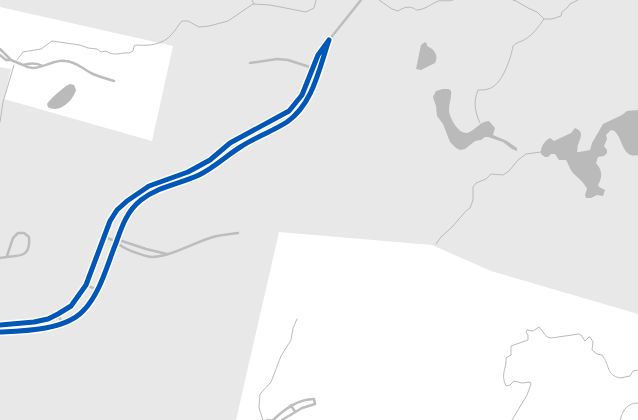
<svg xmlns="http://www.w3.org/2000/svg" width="638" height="420" font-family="Signika,sans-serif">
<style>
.green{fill:#e8e8e8}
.water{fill:#bababa}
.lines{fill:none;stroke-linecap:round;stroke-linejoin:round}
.stream{stroke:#bababa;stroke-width:1}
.minor{stroke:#bdbdbd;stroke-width:2.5}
.cycleway-casing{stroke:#fff;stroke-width:8}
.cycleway{stroke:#0057b8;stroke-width:5}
</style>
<rect width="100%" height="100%" fill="#fff"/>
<path class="green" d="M0,0H638V314L491,271L432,245L279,232L236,420H0V67L11,69L4,99L152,141L173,46L0,7Z"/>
<path class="water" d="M425,42L427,44V46C434,49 439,55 435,63L421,70L416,69L421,45Z
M70,84L74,85L76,90C73,101 59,114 48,107L47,104C50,99 66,85 70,84Z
M443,89H449L451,91C452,97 449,103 449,110C449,117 458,134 467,133C475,131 480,121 489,121L495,128L493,135L507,141L517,148V151L512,149L503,142L488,137H485L481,140L475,141L465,149L460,150L456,148L450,142L443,124L437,116L436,106L433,97L436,91Z
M638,110V155C620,160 623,131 611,130L606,135L607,139L604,146L607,150V153L604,156L598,157L596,163C602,170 603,176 598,185L599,187L605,190L603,196L597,195L591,198H586L585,195L587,189C584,182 579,179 574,174C570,170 569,165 566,160H559L555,154H551L548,157H545L541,154C540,148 544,141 550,138L554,141L571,133L575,128C585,132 580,138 578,145C577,147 578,149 577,152H579L590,150L592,143L603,124L622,115L627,111Z"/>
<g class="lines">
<path class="stream" d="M252,0L254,4
M379,0L392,9L398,11C403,8 407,6 413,8C416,9 415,10 418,10C426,9 431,4 438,1C442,0 448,2 453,0
M513,0L516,1L528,8L537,12L544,19H552L561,16L562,12L567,8L570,4L578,0
M17,60L23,52L41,49L52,41L80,45L88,48L97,49L101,52L106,51C114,57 121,52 129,53L133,51L134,46L136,45C149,46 163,45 172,34C176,30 178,25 182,21H188L199,27L209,26L228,21L253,4L270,5L306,12L314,8L316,0
M0,122L3,102L14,65
M480,123C475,112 473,102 478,90C481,90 485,90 488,89C502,86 511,58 513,46C517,42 520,42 524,40C533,35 539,26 544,19
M436,244L441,237L452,227L466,211L470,208L473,200V187L476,183L486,179L491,174L503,175L509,171L518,160L526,154L541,152
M263,420L259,408L260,394L271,382L281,356L291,340L293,328L297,319
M266,420L268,419L272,420
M512,420L527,395L531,384L530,382L522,383L514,381L510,385L506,386C500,373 507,369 506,358L511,355V346L528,340V335L526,332L527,330L533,331L539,327L547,337L551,338L579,334L581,335L585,341L589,337H590L593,342L592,350L597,354L602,355C610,365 606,375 620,378C623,377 627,377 630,376L633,371L638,370
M620,420C623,410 627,403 638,403"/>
<path class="minor" d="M329,40L361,0
M0,49L11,60H6L0,55
M11,60L23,65
M250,63L277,59L288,60L319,70
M43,66C37,63 29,63 23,65C37,74 51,59 65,61C76,61 84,70 93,74C100,77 107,79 114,81
M253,131L256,138
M133,196L138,202
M104,237L116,241
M167,254L146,249L122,241H116C120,247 125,248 131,251C138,253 145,257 152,257C170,257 195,242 213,237C221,235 230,234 238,233
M0,258C16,254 31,261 29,237L24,233H18L13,238L7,256
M86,285L98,290
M58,314L62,323
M0,325L34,322L48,319L58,314L71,306L86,285L110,221L117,210L127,201L149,186L188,172L210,160L230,143L289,111L302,95L318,55L329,40C319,69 313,104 287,122C273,131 256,137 242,146C227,155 215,167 199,175C180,184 159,186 141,200C127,211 122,226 116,243C107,265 100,294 83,311C65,330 25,331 0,332
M291,405L295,412
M273,420C285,409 298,399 314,399L315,404L302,408L282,420"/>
<g class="cycleway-casing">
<path id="cycleway" d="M0,325L34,322L48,319L58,314L71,306L86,285L110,221L117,210L127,201L149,186L188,172L210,160L230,143L289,111L302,95L318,55L329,40C319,69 313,104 287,122C273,131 256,137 242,146C227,155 215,167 199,175C180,184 159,186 141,200C127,211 122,226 116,243C107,265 100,294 83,311C65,330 25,331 0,332"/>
</g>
<use href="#cycleway" class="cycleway"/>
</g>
</svg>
